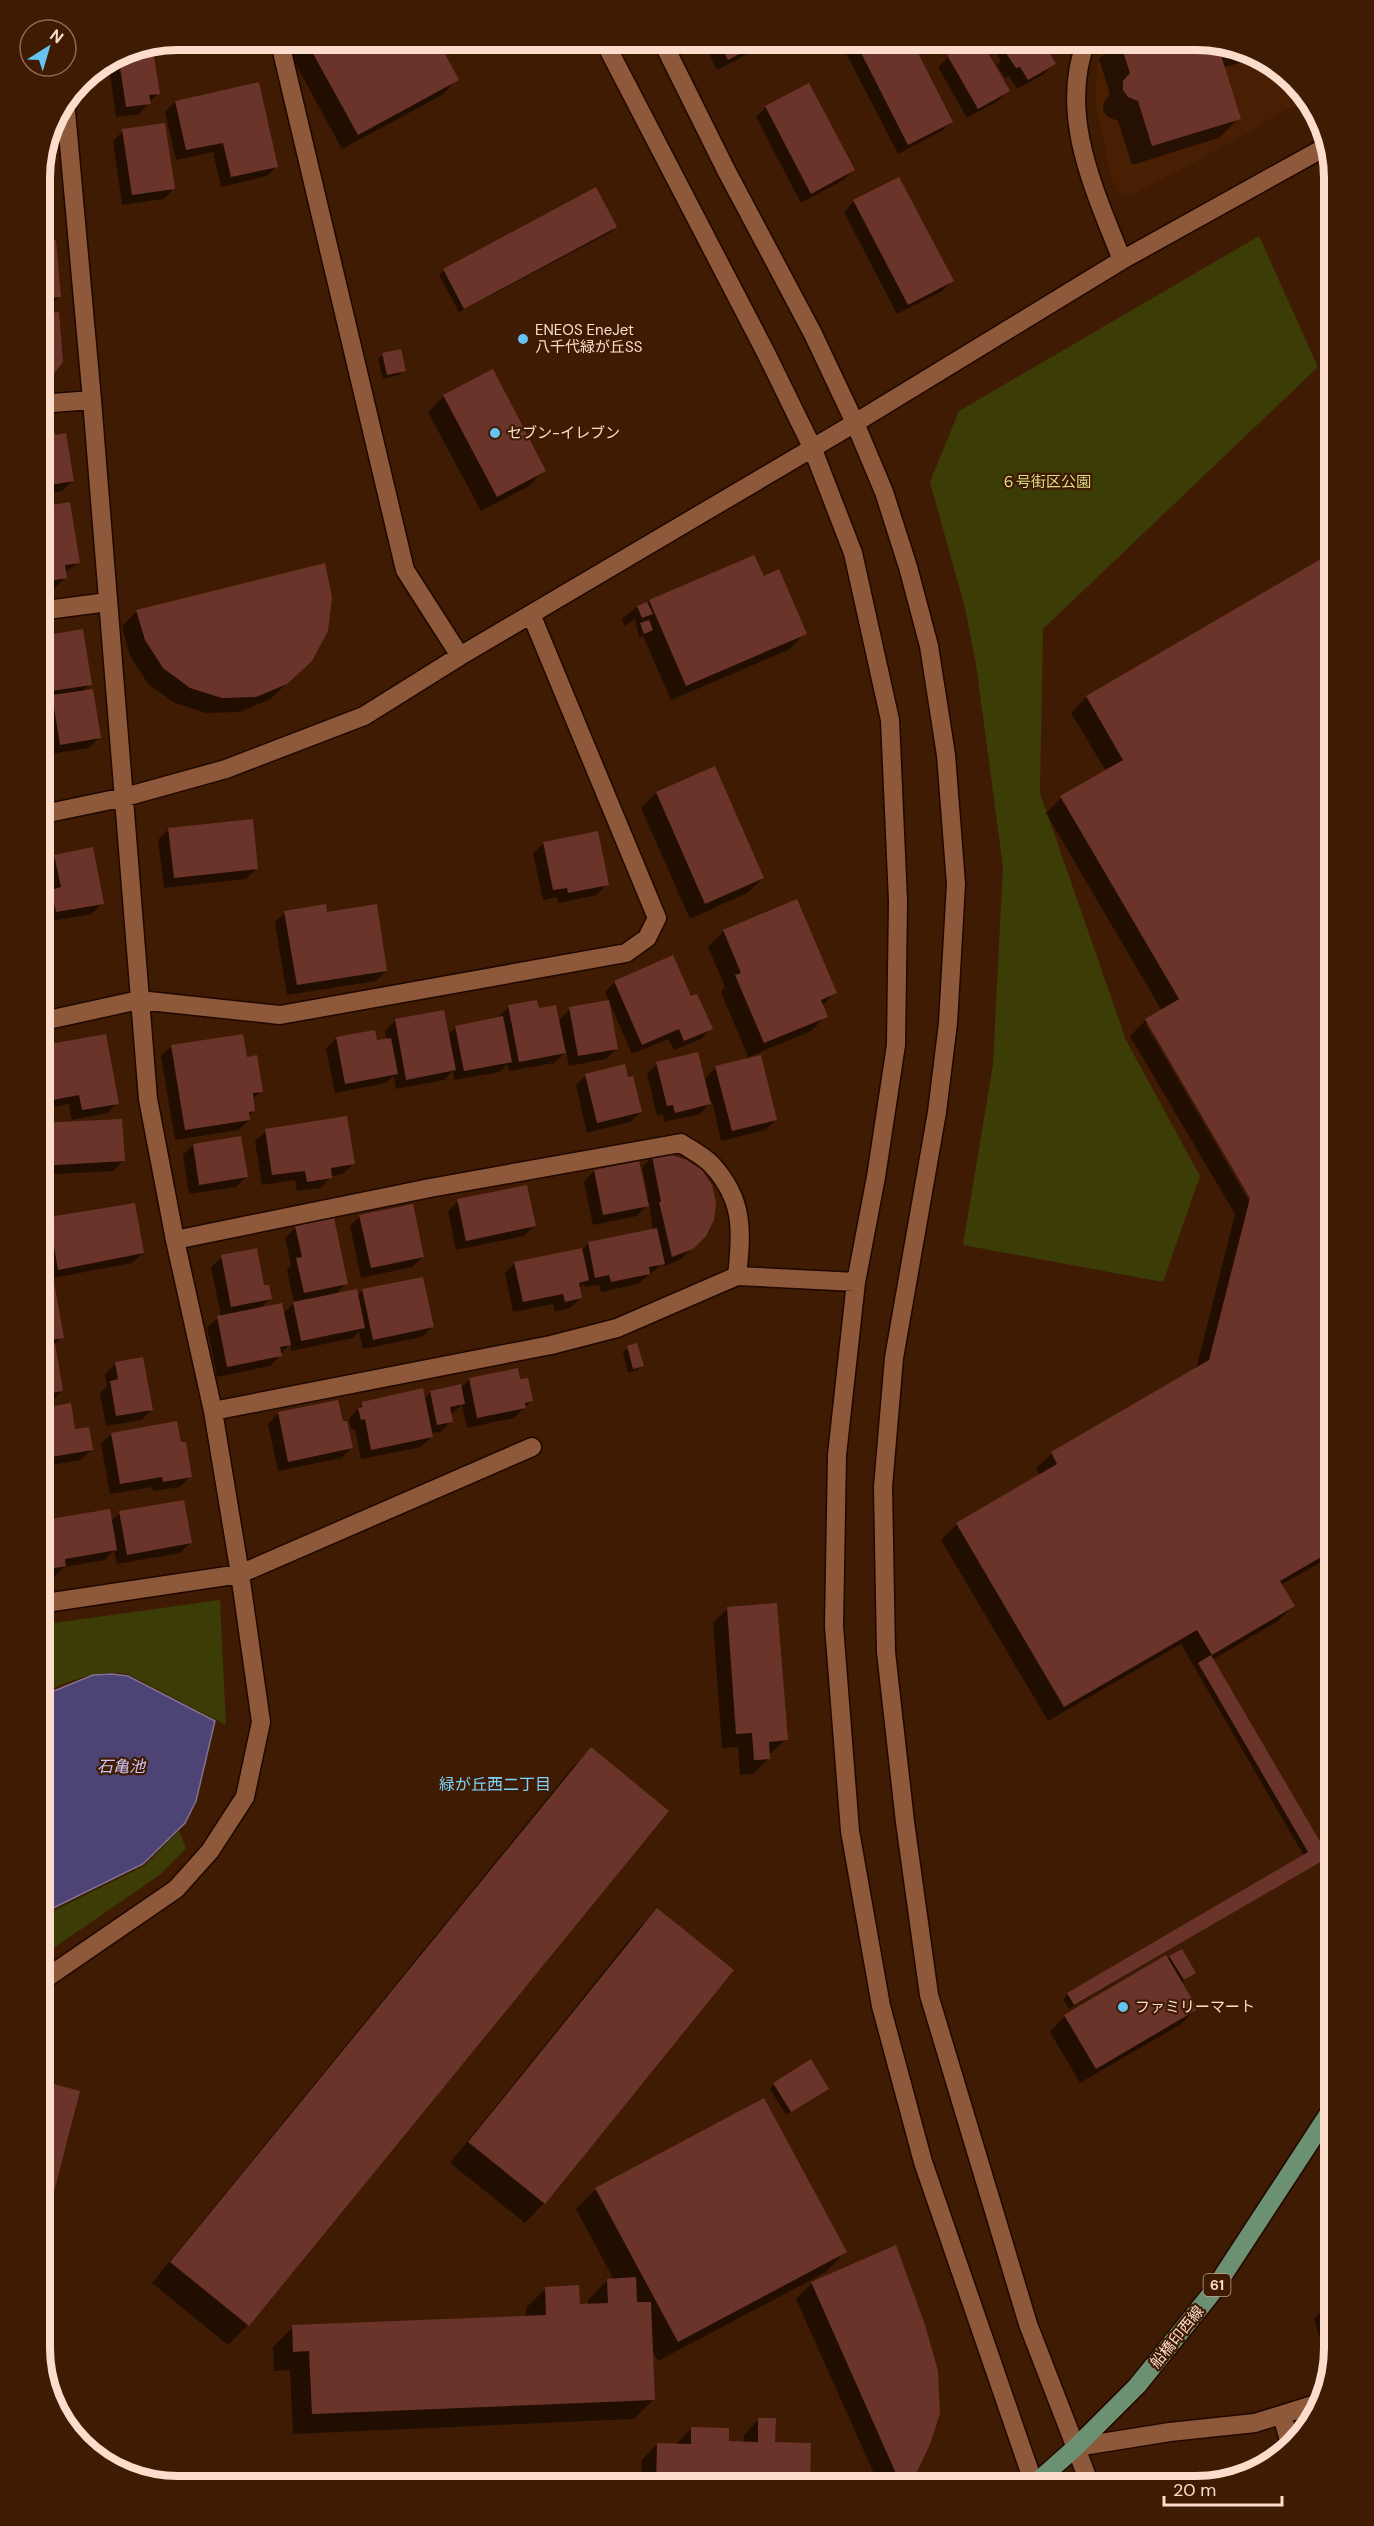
<svg xmlns="http://www.w3.org/2000/svg" width="1374" height="2526" font-family="'DM Sans','Noto Sans JP',sans-serif">
<style>
.built{fill:#481f02}
.green{fill:#3b3c06}
.water{fill:#4d4475;stroke:#82728f;stroke-width:1.5}
.shadow{fill:#0007;fill-rule:evenodd}
.building{fill:#6b342b}
.lines{fill:none;stroke-linecap:round;stroke-linejoin:round}
.minor-casing{stroke:#200700;stroke-width:21}
.major-casing{stroke:#200700;stroke-width:21}
.minor{stroke:#8d593a;stroke-width:18}
.major{stroke:#6b9172;stroke-width:18}
.poi-dot{fill:#67c4f0;stroke:#3f1b03;stroke-width:2}
.labels{text-anchor:middle;stroke-width:4.5;stroke-linejoin:round;paint-order:stroke}
.shield{fill:#3f1b03;stroke:#c3a390;stroke-width:1.5}
.shield-label{font-size:14px;font-weight:bold;fill:#fcddcc}
.poi-label{font-size:15px;fill:#fcddcc;stroke:#3f1b03;text-anchor:start}
.park-label{font-size:15px;fill:#dbdf88;stroke:#3f1b03}
.street-label{font-size:15px;fill:#fcddcc;stroke:#3f1b03}
.water-label{font-size:16px;font-style:italic;fill:#cdc6f6;stroke:#3f1b03}
.neighbourhood-label{font-size:16px;fill:#7fd3fc;stroke:#3f1b03}
.rim{fill:none;stroke:#fcddcc;stroke-width:8}
</style>
<rect width="100%" height="100%" fill="#3f1b03"/>
<path class="built" d="M1106,39H1206L1274,62L1306,102L1286,110L1243,136L1130,196L1118,192L1112,180L1095,102L1097,66Z"/>
<path class="green" d="M1259,236L1318,367L1043,629L1040,793L1126,1040L1200,1176L1163,1282L963,1245L993,1064L1003,867L976,664L965,608L930,482L959,411Z
M220,1600L226,1725L128,1674C95,1669 69,1681 39,1695V1625Z
M179,1831L186,1848L161,1874L39,1958V1918L144,1866Z"/>
<path class="water" d="M112,1674L128,1676L215,1721L196,1801L185,1823L143,1864L39,1915V1697L93,1675Z"/>
<path class="shadow" d="M285,39H435L457,79L442,95L342,149L283,41Z
M701,39H771L765,45L717,70Z
M936,39H955L941,47Z
M1001,39H1049L1043,45L1054,63L1044,74L1017,89L1009,76L1005,78L997,65L1001,61L993,47Z
M1117,39H1206L1258,57L1223,68L1239,118L1219,138L1132,165L1118,121L1108,117L1103,111L1104,102L1110,94L1099,59Z
M855,40L952,121L941,131L898,154L845,51Z
M125,49L158,93L139,114L116,117L108,60Z
M948,57L1008,90L998,101L967,118L938,67Z
M175,102L277,166L267,176L221,187L213,152L176,160L165,112Z
M766,107L853,170L843,180L801,203L756,117Z
M123,131L174,188L164,199L122,205L113,141Z
M39,172L53,217L39,228Z
M854,201L952,281L942,291L897,314L844,212Z
M616,227L611,232L459,312L439,275L444,270Z
M39,243L60,296L49,307L39,308Z
M39,316L60,366L39,386Z
M383,354L404,370L399,375L383,379L378,359Z
M492,371L544,470L529,486L481,511L428,412L444,396Z
M39,427L54,436L72,481L62,491L39,495Z
M39,509L79,562L65,573V578L55,588L39,591Z
M753,556L763,578L805,633L790,649L671,700L643,636L639,638L635,619L624,626L622,619L637,607Z
M1325,558L1335,575V1554L1281,1585L1293,1606L1278,1621L1212,1660L1327,1857L1069,2009L1063,1999L1068,1994L1304,1856L1181,1644L1048,1721L941,1540L957,1524L1040,1475L1036,1469L1052,1453L1196,1369L1235,1214L1130,1036L1146,1020L1162,1011L1046,813L1061,798L1106,771L1071,713L1086,697ZM1145,1023H1148L1255,1204L1252,1206Z
M137,611L295,676L270,699L240,712L206,713L175,703L148,684L130,656L122,626Z
M48,636L90,684L82,692L99,738L89,748L50,754L48,744L39,753V646ZM50,699L43,706L42,700Z
M656,793L763,878L747,893L690,919L641,808Z
M169,829L257,868L246,879L164,888L158,840Z
M544,843L607,884L597,895L558,903L557,897L543,900L533,853Z
M55,856L102,903L92,914L46,922L45,918L39,924V888L42,902L50,893L45,866Z
M285,912L326,914L386,971L376,981L287,995L275,922Z
M724,931L835,992L822,1006L826,1016L811,1031L749,1057L776,1120L765,1130L721,1141L712,1101L700,1114L664,1122L663,1114L657,1116L647,1074L657,1064L704,1080L716,1067L749,1059L721,992L725,987L708,947Z
M39,943L47,983L39,990Z
M615,982L690,998L711,1028L701,1039L674,1050L668,1039L632,1054L605,992Z
M509,1007L538,1010L558,1021L570,1009L616,1049L606,1059L569,1066L566,1051L554,1063L509,1071L507,1064L500,1072L454,1080L453,1071L444,1080L396,1089L394,1076L386,1083L335,1093L326,1049L336,1038L376,1042L387,1040L385,1031L395,1021L448,1035L456,1027L498,1017Z
M172,1046L245,1059L261,1091L252,1100L254,1110L248,1116L249,1120L238,1130L175,1140L161,1056Z
M39,1048L117,1103L107,1113L72,1120L69,1104L39,1110Z
M586,1075L641,1112L630,1122L587,1133L576,1085Z
M39,1124L123,1161L113,1171L39,1175Z
M266,1131L353,1164L343,1174L331,1176L321,1188L297,1191L295,1180L262,1185L255,1141Z
M193,1145L246,1177L236,1187L189,1194L183,1155Z
M652,1157L705,1236L681,1259L665,1266L662,1264L638,1284L601,1292L599,1285L585,1287L584,1283L579,1289L581,1298L570,1308L555,1312L553,1304L513,1312L505,1273L515,1263L582,1250L588,1243L653,1230L649,1203L637,1216L593,1225L584,1182L594,1171L648,1197L642,1167Z
M458,1201L534,1226L524,1236L456,1250L448,1211Z
M360,1216L423,1257L412,1267L361,1278L350,1226Z
M50,1219L143,1253L132,1263L48,1279L47,1274L39,1282V1229Z
M296,1227L346,1283L335,1295L357,1296L363,1290L432,1327L422,1337L363,1349L359,1331L353,1338L291,1351L290,1344L270,1366L217,1377L207,1327L221,1316L211,1267L222,1257L263,1287L270,1298L260,1309L283,1314L294,1303L287,1270L291,1265L285,1238Z
M39,1286L62,1337L54,1345L62,1391L52,1401L39,1403Z
M628,1347L642,1365L637,1370L628,1373L623,1352Z
M116,1363L151,1410L141,1420L106,1426L100,1393L107,1386L105,1374Z
M470,1379L519,1381L531,1401L514,1418L467,1428L462,1405L450,1415L451,1421L441,1432L431,1433V1437L421,1447L361,1459L355,1429H351L349,1419L362,1404L422,1389L424,1399L431,1392L461,1388Z
M39,1410L74,1431L91,1450L81,1460L39,1467Z
M278,1413L351,1448L341,1458L278,1471L268,1424Z
M111,1434L180,1444L190,1476L180,1487L153,1491L152,1487L110,1494L101,1444Z
M120,1513L190,1543L180,1553L117,1564L114,1550L105,1560L64,1567L55,1576L39,1579V1522H110Z
M728,1608L786,1740L768,1755V1759L753,1774L740,1775L738,1747L722,1748L713,1623Z
M591,1749L667,1811L248,2325L228,2345L152,2283L571,1769Z
M657,1910L544,2203L525,2223L450,2163L637,1930Z
M1170,1957L1195,1973L1181,1983L1196,2009L1181,2024L1080,2083L1050,2032L1065,2016Z
M774,2084L827,2088L786,2115L770,2089Z
M596,2189L845,2252L826,2272L658,2361L652,2350L654,2399L634,2419L293,2434L290,2370L274,2371L273,2347L293,2327L526,2317V2308L546,2288L579,2306L588,2305V2300L608,2280H614L576,2209Z
M895,2247L908,2487H880L796,2299L812,2283Z
M1335,2306V2349L1333,2357L1326,2359L1314,2319L1324,2309Z
M759,2419L774,2444L809,2487H641L642,2460L657,2444H676L692,2428L727,2443H743L744,2435Z"/>
<path class="building" d="M305,39H437L459,80L358,135Z
M717,39H768L728,60Z
M854,39H911L953,122L908,145Z
M977,39H980L1010,91L978,109L947,55Z
M1005,39H1047L1043,42L1056,64L1028,80L1020,67L1016,68L1006,53L1011,50Z
M1119,39H1206L1238,50L1221,55L1241,119L1152,146L1138,101L1128,97L1123,90V81L1130,73Z
M152,44L160,94L149,95L151,104L126,107L118,54L125,49Z
M259,82L278,167L231,177L223,143L186,150L175,101Z
M809,83L855,170L811,194L765,106Z
M165,123L175,189L132,195L122,129Z
M39,170H50L54,218L39,219Z
M899,177L954,281L908,305L853,200Z
M596,187L617,227L464,309L443,269Z
M56,240L61,297L39,299V241Z
M59,312L63,362L52,376L39,377V314Z
M401,349L406,371L387,375L382,353Z
M493,369L546,471L497,497L443,395Z
M53,424L55,435L66,433L74,481L39,487V426Z
M70,502L80,563L65,565L67,578L49,581L47,568L39,569V507Z
M754,555L764,576L779,569L807,634L686,686L649,600Z
M1326,556L1335,572V1549L1280,1581L1295,1606L1212,1655L1197,1630L1064,1707L956,1523L1057,1464L1051,1452L1209,1360L1250,1198L1145,1019L1179,999L1060,796L1123,760L1086,696Z
M325,563L332,597L328,631L312,661L287,684L256,697L222,698L190,688L163,668L145,640L136,610Z
M647,602L653,614L642,618L637,606Z
M649,620L653,630L644,634L640,623Z
M83,629L92,685L44,692L39,657L51,655L48,635Z
M93,689L101,738L60,745L52,695Z
M43,697L51,743L39,745V698Z
M715,766L764,878L705,904L656,792Z
M253,819L258,869L174,878L168,828Z
M598,831L609,885L568,893L567,888L553,890L543,842Z
M93,847L104,904L56,912L51,890L61,887L54,855Z
M39,886L47,919L39,920Z
M797,899L837,993L821,1000L828,1017L764,1043L735,975L741,973L723,930Z
M326,904L327,912L377,904L387,971L297,985L284,911Z
M39,941L48,983L39,985Z
M673,955L691,996L697,994L713,1029L684,1041L679,1029L642,1045L614,981Z
M537,1000L539,1008L556,1005L566,1053L519,1062L508,1005Z
M609,1000L618,1049L578,1056L569,1007Z
M444,1010L456,1070L406,1080L395,1019Z
M503,1016L512,1062L464,1071L455,1026Z
M375,1030L377,1040L391,1038L398,1074L345,1084L336,1037Z
M106,1034L119,1104L82,1110L79,1095L42,1102L39,1088V1046Z
M243,1034L247,1057L257,1055L263,1092L253,1093L255,1111L249,1112L250,1120L185,1130L171,1045Z
M698,1052L711,1104L675,1113L673,1105L667,1106L656,1062Z
M761,1055L777,1120L732,1131L715,1066Z
M625,1064L628,1077L633,1076L642,1112L597,1123L585,1074Z
M347,1116L355,1164L331,1168L332,1178L307,1182L305,1171L272,1175L265,1129Z
M122,1119L125,1161L39,1166V1123Z
M241,1136L248,1177L199,1185L193,1144Z
M672,1155L687,1160L702,1170L712,1185L716,1203L714,1220L706,1236L693,1249L672,1257L659,1202H661L652,1156Z
M639,1161L649,1206L603,1215L594,1170Z
M527,1185L536,1226L466,1241L457,1199Z
M135,1203L144,1253L58,1270L49,1217Z
M413,1204L424,1257L371,1268L359,1215Z
M334,1218L348,1284L304,1293L296,1258L302,1257L295,1226Z
M657,1228L665,1264L649,1267L650,1274L611,1282L609,1275L595,1278L588,1242Z
M39,1231L48,1275L39,1277Z
M257,1248L264,1285H269L272,1299L231,1307L221,1255Z
M582,1248L589,1280L579,1283L582,1298L565,1302L563,1294L523,1302L514,1262Z
M423,1277L434,1327L373,1340L362,1289Z
M54,1282L64,1338L39,1342V1284Z
M357,1289L365,1328L301,1341L293,1302Z
M282,1303L291,1345L280,1347L282,1356L227,1367L217,1316Z
M55,1343L63,1391L39,1395V1346Z
M637,1343L644,1366L633,1369L627,1346Z
M143,1357L153,1410L116,1416L110,1381L118,1379L115,1362Z
M518,1368L520,1379L528,1378L533,1401L525,1403L526,1408L477,1418L469,1378Z
M461,1384L465,1404L450,1407L453,1422L437,1425L430,1391Z
M423,1388L433,1437L371,1450L365,1419L361,1420L358,1408L362,1407V1402Z
M338,1400L343,1421H347L353,1448L288,1462L278,1412Z
M71,1403L75,1429L89,1427L93,1450L39,1459V1409Z
M177,1421L181,1442H186L192,1477L163,1482L162,1477L120,1484L111,1433Z
M184,1500L192,1543L127,1555L119,1511Z
M110,1509L117,1550L65,1559L66,1566L39,1571V1521Z
M777,1603L788,1740L769,1742L770,1759L754,1760L752,1733L736,1734L727,1607Z
M1211,1655L1329,1857L1074,2005L1067,1993L1308,1852L1198,1663Z
M591,1747L669,1811L249,2326L170,2262Z
M657,1908L734,1970L545,2204L468,2142Z
M1182,1949L1196,1973L1184,1980L1169,1956Z
M1166,1955L1198,2009L1096,2069L1064,2015Z
M811,2059L829,2089L791,2112L773,2083Z
M39,2080L80,2091L40,2246H39Z
M764,2098L847,2252L678,2342L595,2188Z
M896,2245L925,2325L938,2371L940,2413L930,2444L910,2487H902L811,2282Z
M636,2277L637,2302H651L655,2400L312,2414L309,2351L293,2352L292,2325L546,2315L545,2287L579,2285L580,2304L608,2303L607,2279Z
M1335,2304V2344H1334L1323,2308Z
M758,2418H776L775,2442L811,2443L810,2487H656L657,2443L691,2444V2427L729,2428V2441L758,2442Z"/>
<g class="lines">
<g class="minor-casing">
<path id="minor" d="M279,39L405,570L460,656
M603,39L766,353L812,447L853,553L890,720L898,901L896,1045L876,1177L856,1282L837,1455L834,1626L850,1831L881,2006L923,2162L1035,2487
M661,39L726,170L813,334L855,423L884,492L908,567L929,646L946,755L956,884L948,1023L937,1112L894,1358L883,1487L886,1652L905,1822L929,1995L1028,2324L1091,2487
M1087,39C1057,114 1095,191 1122,260
M39,404L92,400
M39,611L108,602
M39,815L125,797L226,769L364,716L460,656L855,423L1122,260L1329,145
M39,1022L139,1000L280,1015L626,953L647,938L657,918L531,614
M175,1240L430,1188L681,1143C691,1150 704,1156 712,1165C744,1200 742,1231 737,1276L617,1328L551,1345L213,1411
M737,1276L856,1282
M39,1604L240,1574L532,1447
M39,1983L176,1889L210,1851L245,1797L261,1722L240,1574L213,1411L175,1240L148,1099L92,400L65,100
M1282,2415L1290,2444
M1076,2447L1170,2432L1255,2423L1319,2403"/>
</g>
<g class="major-casing">
<path id="major" d="M1031,2487L1076,2447L1137,2386L1211,2294L1335,2104"/>
</g>
<use href="#minor" class="minor"/>
<use href="#major" class="major"/>
</g>
<g class="poi-dot">
<circle cx="523" cy="339" r="6"/>
<circle cx="495" cy="433" r="6"/>
<circle cx="1123" cy="2007" r="6"/>
</g>
<g class="labels">
<rect class="shield" x="1203.5" y="2274" width="27" height="22" rx="4.5"/>
<g class="shield-label">
<text x="1217" y="2290">61</text>
</g>
<g class="poi-label">
<text x="535" y="335">ENEOS EneJet<tspan x="535" dy="17">八千代緑が丘SS</tspan></text>
<text x="507" y="438">セブン-イレブン</text>
<text x="1135" y="2012">ファミリーマート</text>
</g>
<g class="park-label">
<text x="1046" y="487">６号街区公園</text>
</g>
<g class="street-label">
<text transform="translate(1177 2337) rotate(-51)" y="5">船橋印西線</text>
</g>
<g class="water-label">
<text x="121" y="1772">石亀池</text>
</g>
<g class="neighbourhood-label">
<text x="495" y="1790">緑が丘西二丁目</text>
</g>
</g>
<path d="M0 0H1374V2526H0ZM178 50H1196A128 128 0 0 1 1324 178V2348A128 128 0 0 1 1196 2476H178A128 128 0 0 1 50 2348V178A128 128 0 0 1 178 50Z" fill="#3f1b03" fill-rule="evenodd"/>
<path class="rim" d="M178 50H1196A128 128 0 0 1 1324 178V2348A128 128 0 0 1 1196 2476H178A128 128 0 0 1 50 2348V178A128 128 0 0 1 178 50Z"/>
<g transform="translate(48 48) rotate(37)"><circle r="28" fill="#3f1b03" stroke="#8b6953" stroke-width="1.5"/>
<path d="M0-4.5L10 22L0 15L-10 22Z" fill="#67c4f0"/>
<text y="-9" font-size="16" font-weight="bold" text-anchor="middle" fill="#fcddcc">N</text>
</g>
<path d="M1164 2496v9h118v-9" fill="none" stroke="#fcddcc" stroke-width="3"/>
<text x="1173" y="2496" font-size="18" fill="#fcddcc" stroke="#3f1b03" stroke-width="4.5" paint-order="stroke">20 m</text>
</svg>
